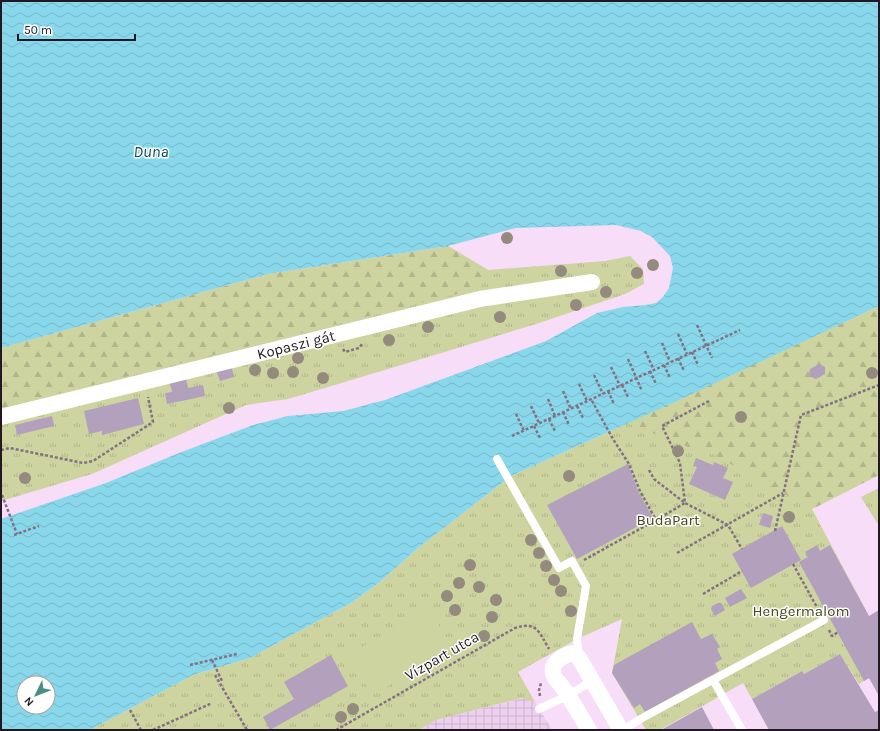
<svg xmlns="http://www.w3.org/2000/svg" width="880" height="731" font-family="Karla,sans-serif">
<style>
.industrial{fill:url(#industrial-grid)}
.grass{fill:url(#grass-tufts)}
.forest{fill:url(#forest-firs)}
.pitch{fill:#cdd4a0}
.water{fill:url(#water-waves);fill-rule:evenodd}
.building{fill:#b2a0bc}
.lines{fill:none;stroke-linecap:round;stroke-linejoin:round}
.path{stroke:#827182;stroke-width:2.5;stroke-dasharray:3 2;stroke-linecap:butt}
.lane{stroke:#fff;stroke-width:8}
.street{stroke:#fff;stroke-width:16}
.tree{fill:#948a7d}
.labels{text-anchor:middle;stroke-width:3;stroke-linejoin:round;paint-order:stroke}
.street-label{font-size:15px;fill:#211821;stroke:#fff}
.park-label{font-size:15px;fill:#434719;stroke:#fff}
.water-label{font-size:16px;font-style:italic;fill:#004957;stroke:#fff}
</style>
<defs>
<pattern id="industrial-grid" width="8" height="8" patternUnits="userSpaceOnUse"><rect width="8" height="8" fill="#edcfef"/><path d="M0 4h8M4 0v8" fill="none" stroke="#cbb1cd"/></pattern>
<pattern id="grass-tufts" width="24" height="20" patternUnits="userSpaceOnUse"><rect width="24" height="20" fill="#cdd4a0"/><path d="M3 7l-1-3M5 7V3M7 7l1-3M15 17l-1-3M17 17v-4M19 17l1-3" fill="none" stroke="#b0b58a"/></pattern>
<pattern id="forest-firs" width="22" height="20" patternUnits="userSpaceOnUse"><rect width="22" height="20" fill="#cdd4a0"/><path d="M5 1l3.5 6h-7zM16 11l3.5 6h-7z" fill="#b0b58a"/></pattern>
<pattern id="water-waves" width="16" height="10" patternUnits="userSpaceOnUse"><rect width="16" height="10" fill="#89d7eb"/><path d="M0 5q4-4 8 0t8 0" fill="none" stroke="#76b8c9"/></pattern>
</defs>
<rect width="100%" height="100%" fill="#f7ddf8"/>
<path class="industrial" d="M523,698L535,702L552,730H419L436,720Z"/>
<path class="grass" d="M448,246L488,270L605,261L630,256L643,269L644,284L625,294L536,324L428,357L288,399L246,405L92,474L1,501V348Z
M677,401L879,475L812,509L870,618L879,672L859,684L840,654L804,674L802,671L752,699L743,683L660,730H646L612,673L622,619L577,639L518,672L535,702L522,698L436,720L419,730H90L193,675L250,658L351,603L381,581L418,548L511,476Z
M879,488V526L861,497Z"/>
<path class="forest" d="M448,246L488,270L477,289L1,408V348L268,274Z
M879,306V475L812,509L709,452L696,450L627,423Z"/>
<path class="pitch" d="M429,608L453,649L372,695L348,655Z"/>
<path class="water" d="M1,1H879V306L677,401L511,476L418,548L381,581L351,603L250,658L193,675L90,730H1V519L106,483L179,453L253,425L288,416L343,411L385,400L546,341L597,313L623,307L646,305L656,303L663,297L669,288L673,268L670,256L652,237L641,231L616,225L516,228L448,246L268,274L1,348ZM24,683H48V707H24Z"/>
<path class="building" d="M819,364L825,367V374L816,379L809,376L810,369Z
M231,365L234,377L220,381L216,369Z
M186,379L188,388L203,385L205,396L167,404L165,393L172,392L170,382Z
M138,398L144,424L102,435V431L89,434L84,411Z
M52,416L54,426L17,435L15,425Z
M696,458L713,465L714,462L728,468L723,478L733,482L725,500L689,484L697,467L693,466Z
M628,464L638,491L653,518L577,559L547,505Z
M763,513L773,516L770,528L759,525Z
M782,526L801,560L751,588L732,554Z
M817,545L820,551L830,545L869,616L879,610V696L869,678L864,681L799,562L808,557L805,552Z
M741,589L747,598L730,607L725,598Z
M718,603H721L725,610L715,616L711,609L712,606Z
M692,622L701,639L712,634L720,647L717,649L722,659L715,663L719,671L645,712L640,704L634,708L612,673L614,665Z
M840,654L875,712L879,710V730H769L752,699L802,671L804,674Z
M331,655L348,686L270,730L263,717L294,699L284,682Z
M702,707L714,730H663V729Z"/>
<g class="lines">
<path class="path" d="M697,325L712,358
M678,334L687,354
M662,343L670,362
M343,349L345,352L359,348L362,344
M645,351L654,370
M692,352L698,365
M678,358L684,371
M628,359L642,391
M664,365L670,378
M611,367L620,386
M650,371L656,384
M594,375L603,394
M579,384L587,401
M622,385L628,397
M563,391L571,409
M608,391L614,404
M548,399L555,416
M709,401L662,426L680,463L685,503L728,525L742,549
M531,406L539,423
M577,406L583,418
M563,412L569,425
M516,414L524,431
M549,419L555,431
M534,426L540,438
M512,436L740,330
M1,450L10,448L83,463L93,461L153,422L148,397
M649,470L654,479L685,503L656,520
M2,495L17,534
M775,531L801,415L879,385
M14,535L39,526
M677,553L783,493
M584,560L656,520L640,491L629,464L613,439L591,399
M793,564L819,611
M703,594L742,571
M829,630L832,636L838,632
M212,660L222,681
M190,665L237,654
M215,675L247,730
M540,696L539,690L541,683
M130,710L141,730
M153,730L212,703
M336,730L515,628C537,621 539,632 549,649"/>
<path class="lane" d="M497,459L559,568L572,561L586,586L577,639L579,657
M713,680L742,730
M539,709L567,696L592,681
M623,730L642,718L824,620"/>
<path class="street" d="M1,417L480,299L592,282
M589,730C580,715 571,699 561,685C558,681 553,678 553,672C551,662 565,654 574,653L579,658L621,730"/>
</g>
<g class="tree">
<circle cx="507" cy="238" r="6"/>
<circle cx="653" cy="265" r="6"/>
<circle cx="561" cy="271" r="6"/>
<circle cx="637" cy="273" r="6"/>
<circle cx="606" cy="292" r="6"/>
<circle cx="576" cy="305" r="6"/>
<circle cx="500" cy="317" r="6"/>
<circle cx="428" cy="327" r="6"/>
<circle cx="389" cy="340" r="6"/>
<circle cx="298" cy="358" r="6"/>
<circle cx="255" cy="370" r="6"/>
<circle cx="293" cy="372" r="6"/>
<circle cx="273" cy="373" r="6"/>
<circle cx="872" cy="373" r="6"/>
<circle cx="323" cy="378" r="6"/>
<circle cx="229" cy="408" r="6"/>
<circle cx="741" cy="417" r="6"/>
<circle cx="678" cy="451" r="6"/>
<circle cx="569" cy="476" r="6"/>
<circle cx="25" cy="478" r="6"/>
<circle cx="789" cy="517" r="6"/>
<circle cx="531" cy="540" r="6"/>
<circle cx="539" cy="553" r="6"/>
<circle cx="470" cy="565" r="6"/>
<circle cx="546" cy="566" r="6"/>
<circle cx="554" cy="580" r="6"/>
<circle cx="459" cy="583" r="6"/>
<circle cx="479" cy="587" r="6"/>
<circle cx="561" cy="591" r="6"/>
<circle cx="447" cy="596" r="6"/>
<circle cx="496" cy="600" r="6"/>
<circle cx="455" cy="610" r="6"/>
<circle cx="571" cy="611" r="6"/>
<circle cx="492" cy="617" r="6"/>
<circle cx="484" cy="636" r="6"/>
<circle cx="353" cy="709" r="6"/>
<circle cx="341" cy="717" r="6"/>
</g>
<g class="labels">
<g class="street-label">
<text transform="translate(296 345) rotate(-14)" y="5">Kopaszi gát</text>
<text transform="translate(442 656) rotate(-30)" y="5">Vízpart utca</text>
</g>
<g class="park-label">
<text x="668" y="525">BudaPart</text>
<text x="801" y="616">Hengermalom</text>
</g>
<g class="water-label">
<text x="151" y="157">Duna</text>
</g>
</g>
<rect width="880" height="731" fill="none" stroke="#211821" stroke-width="4"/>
<g transform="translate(36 695) rotate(227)"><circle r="19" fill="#ffffff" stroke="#a6a3a6"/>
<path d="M0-3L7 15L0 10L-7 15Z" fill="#488e86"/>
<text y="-6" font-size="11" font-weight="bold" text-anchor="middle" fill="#211821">N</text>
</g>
<path d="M18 34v6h117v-6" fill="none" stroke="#211821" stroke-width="2"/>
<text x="24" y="34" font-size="12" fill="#211821" stroke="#ffffff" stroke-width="3" paint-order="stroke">50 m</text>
</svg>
